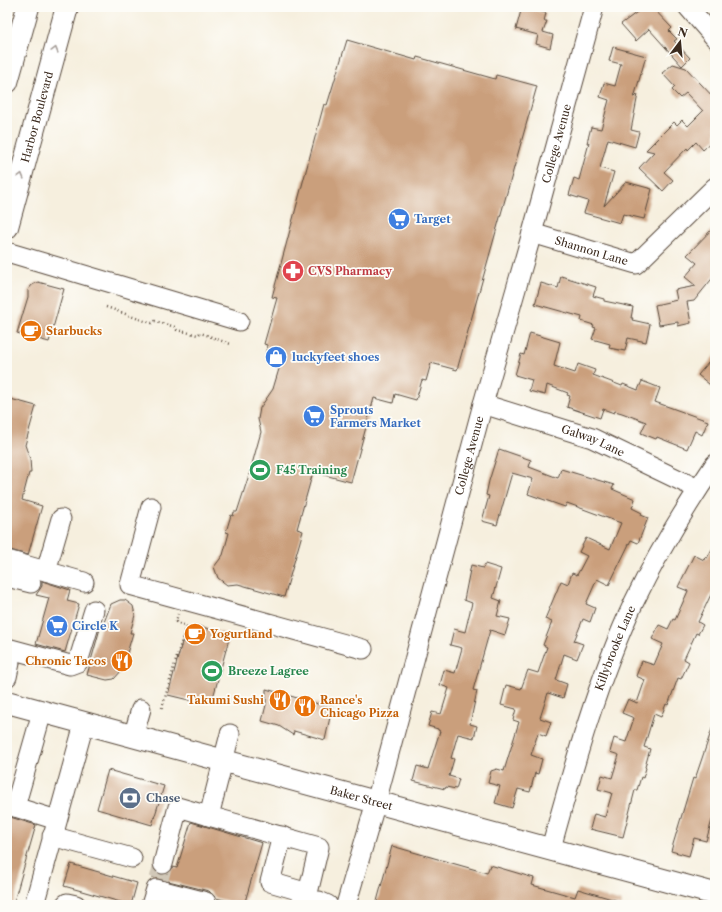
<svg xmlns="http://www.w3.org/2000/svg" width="722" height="912" font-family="'Libre Caslon Text',serif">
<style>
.building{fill:#ca9f7b}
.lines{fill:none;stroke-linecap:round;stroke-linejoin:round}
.minor-tunnel{stroke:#d1c8b8;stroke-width:19;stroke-dasharray:19 10;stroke-linecap:butt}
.minor-casing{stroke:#57483b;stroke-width:21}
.major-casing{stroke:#57483b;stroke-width:24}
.path{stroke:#57483b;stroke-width:2.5;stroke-dasharray:1 3;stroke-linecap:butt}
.minor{stroke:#fff;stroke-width:19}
.major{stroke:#fff;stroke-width:22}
.oneway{stroke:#a79f9a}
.labels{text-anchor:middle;stroke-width:3.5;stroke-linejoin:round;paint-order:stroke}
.street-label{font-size:11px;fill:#3b2a1e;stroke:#fdfcf7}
.shop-label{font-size:11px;font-weight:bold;fill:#366cbe;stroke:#fdfcf7;text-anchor:start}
.health-label{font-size:11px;font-weight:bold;fill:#be3a42;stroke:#fdfcf7;text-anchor:start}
.food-label{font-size:11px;font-weight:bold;fill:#c56008;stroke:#fdfcf7;text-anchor:start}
.leisure-label{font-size:11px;font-weight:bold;fill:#27864d;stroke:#fdfcf7;text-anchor:start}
.service-label{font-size:11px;font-weight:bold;fill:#4e5e75;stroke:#fdfcf7;text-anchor:start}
</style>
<rect width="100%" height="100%" fill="#fdfcf7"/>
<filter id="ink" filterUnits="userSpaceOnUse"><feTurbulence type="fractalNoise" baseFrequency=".025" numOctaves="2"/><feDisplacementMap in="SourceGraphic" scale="8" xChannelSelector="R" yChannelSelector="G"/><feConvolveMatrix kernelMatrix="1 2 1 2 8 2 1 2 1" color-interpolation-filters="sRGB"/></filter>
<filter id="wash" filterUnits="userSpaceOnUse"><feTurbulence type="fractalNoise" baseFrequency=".012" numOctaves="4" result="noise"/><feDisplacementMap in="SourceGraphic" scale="16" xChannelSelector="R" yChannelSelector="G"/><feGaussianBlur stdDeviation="0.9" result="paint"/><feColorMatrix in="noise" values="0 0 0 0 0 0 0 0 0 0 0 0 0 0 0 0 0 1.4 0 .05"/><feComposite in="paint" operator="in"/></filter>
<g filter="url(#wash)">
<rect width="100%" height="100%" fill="#f6efde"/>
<g id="blocks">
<path class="building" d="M522,7L546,13L544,21H547L543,32L553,35L550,48L536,44L538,35L516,29Z
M644,7H652L672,28L669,31L677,39L674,41L690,58L682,66L649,29L636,41L621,24Z
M347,40L416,60L417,57L495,79L496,75L537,86L457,370L431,363L426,381L422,380L416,400L395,394L393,403L374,398L351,482L313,472L297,529L303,531L284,597L238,584L227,585L218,578L214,567L223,555L229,533L226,532L231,515L233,516L234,512H237L249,475L261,432L258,419L260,408L273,389L279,369L268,360L266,352L267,345L264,344L277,298L272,297L324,104L327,105Z
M613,47L646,56L634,98L638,94L631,130L639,132L635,147L608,139L600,168L614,172L604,206L626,182L652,189L644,219L623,214L620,223L584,213L588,201L569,195L574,178L579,180L589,143H587L591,127L601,129L609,100L600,97L604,83L615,86L621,64L609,61Z
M673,64L686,68L715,99V139L703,150L696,142L688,150L687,148L664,172L673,180L663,191L639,168L654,152L646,150L674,122L677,125L682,120L688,126L703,111L686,93L680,98L672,90L675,87L662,73Z
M715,226V275L694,301L687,302L691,323L678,326V322L659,325L655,305L677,300L675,290L696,286L685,277L697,263L687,255Z
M561,276L596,287L593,296L604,299V301L633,307L631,318H633L632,320L650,324L646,342L628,338L625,351L609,348L610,344L592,339L596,328L593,327L594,325L581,321L582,317L535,304L541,283L558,288Z
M38,282L64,289L49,342L17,333L28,297V290L32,285Z
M530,333L560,342L554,366L575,373L578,364L595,370L593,375L622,386L623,384L638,390L642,381L660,388L655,402L708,421L702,435L695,431L687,449L657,437L656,439L641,433L646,422L622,413L615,411L614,413L603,409L600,418L567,407L570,396L567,395L568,393L547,385L545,395L529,391L532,380L515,375L521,354L524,355Z
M715,355V389L698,375Z
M7,398L36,406L25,445L30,459L31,473H29L22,500L42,506L28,555L7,549Z
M499,449L531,460L529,467L558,478L561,469L614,485L612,489L635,499L632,508L642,513L641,515L648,518L638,543L631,540L609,585L597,579L586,604L595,608L590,622L583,619L574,641L583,644L577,659L564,654L556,680L567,684L563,698L548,693L540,718L551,722L546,736L538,733L531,755L542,759L538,774L535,773L530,792L518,789L512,808L495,803L500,786L488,783L491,771L497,769L504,771L519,722L513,720L516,709L501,705L506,685L521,689L528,670L538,673L547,647L543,645L552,622L545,619L561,581L568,584L572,573L577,575L587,556L579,552L586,538L610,549L621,523L567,503L565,507L528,494L533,479L512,473L497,525L482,521L489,496L486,495L489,481Z
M715,544V586L698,622L703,625L698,634L696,633L684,659L689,662L681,679L678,678L668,705L666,704L661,717L654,714L644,747L650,749L645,767L646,768L643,778L641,777L637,790H635L623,837L590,829L594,814L605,817L612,793L598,789L602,775L612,778L619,755L610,752L614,738L626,742L634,718L622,713L628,699L637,703L645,680L636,676L642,661L654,665L663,644L652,639L659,625L668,629L673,619L675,620L688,591L678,587L694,555L704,560L705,557L707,558Z
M485,564L501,569L493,598L501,601L497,616L510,619L505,635L490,630L473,690L477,691L470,724L477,726L474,738L458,734L451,758L454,759L449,776L459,779L456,789L446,787L445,789L413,781L417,766L428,769L440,731L438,730V729L428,726L432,712L441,714L449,688L440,685L444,670L455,673L462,648L450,645L454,629L465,632L472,603L464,600L471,565L483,568Z
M42,581L70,590L67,601L79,604L65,652L36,644L49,598L36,595L42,586Z
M120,600H125L133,606L135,615L130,633H133L122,670L114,679L107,680L87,675L101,625H103L111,604Z
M195,625L230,635L214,694L208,700L201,703L168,695L185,631Z
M266,689L332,708L325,740L294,731L293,735L279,726L262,721L266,705Z
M713,726H715V821L712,820L706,841L694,838L689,856L671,851L693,778L695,779Z
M108,770L164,786L152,825L97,809Z
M7,816L36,825L13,905H7Z
M191,822L262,843L244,905L216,898L209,891L152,877L154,870L160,874L166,875L170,872L173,867L177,868Z
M392,846L487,873L490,865L534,878L532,885L575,897L578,889L622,902L621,905H541L527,901L526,905H376Z
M71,864L137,883L131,905L64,886Z"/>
</g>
</g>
<g filter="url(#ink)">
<use href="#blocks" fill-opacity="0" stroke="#57483b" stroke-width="1"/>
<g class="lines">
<path class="minor-tunnel" d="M159,879L163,864"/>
<g class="minor-casing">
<g id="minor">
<path d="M688,7L715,38"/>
<path id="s1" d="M532,233L636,264L715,187"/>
<path d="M7,252L239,321"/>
<path id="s2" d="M483,404L592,438L698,489"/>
<path d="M151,507L130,585L363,649"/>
<path d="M7,560L84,582"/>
<path d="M46,571L61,519"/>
<path d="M7,577L31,583"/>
<path d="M7,648L70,665L78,662L94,610"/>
<path d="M7,677L10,663"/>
<path d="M230,734L209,816L319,847L308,893L270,882L282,836"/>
<path d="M133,737L141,709"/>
<path d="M7,805L15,807L42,712"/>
<path d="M15,807L57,820"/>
<path d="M52,836L132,858"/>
<path id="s3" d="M551,848C574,765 597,681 634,602C657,554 685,508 715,464"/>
<path d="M163,864L178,807L209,816"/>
<path d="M34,905L84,724"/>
<path d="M65,905L67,903L76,905"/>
<path d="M151,905L156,889L206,902L205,905"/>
<path d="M318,905L319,901L328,905"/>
<path id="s4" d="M346,905L376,802L483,404L532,233L594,7"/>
</g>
</g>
<g class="major-casing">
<g id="major">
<path d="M7,82L28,7"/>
<path id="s5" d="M7,227L67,7"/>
<path id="s6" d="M7,702L715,894"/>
</g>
</g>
<path class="path" d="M106,307C122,312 136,319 152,323L155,321L175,327L177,330L198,335L200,333C211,336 220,341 231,344
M162,708L186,626L176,622L178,614"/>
<use href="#minor" class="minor"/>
<use href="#major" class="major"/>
</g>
<defs><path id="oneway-chevron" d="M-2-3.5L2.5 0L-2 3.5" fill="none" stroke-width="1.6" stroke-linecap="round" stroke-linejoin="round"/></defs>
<g class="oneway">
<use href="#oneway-chevron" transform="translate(55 50) rotate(-75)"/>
<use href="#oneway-chevron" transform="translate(21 176) rotate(-75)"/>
</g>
</g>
<defs>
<g id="supermarket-disc" transform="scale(1.15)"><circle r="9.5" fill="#3f7fe0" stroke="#fdfcf7"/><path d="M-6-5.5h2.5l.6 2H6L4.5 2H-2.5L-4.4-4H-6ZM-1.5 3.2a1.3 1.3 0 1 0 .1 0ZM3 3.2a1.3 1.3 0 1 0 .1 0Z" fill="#fff"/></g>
<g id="pharmacy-disc" transform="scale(1.15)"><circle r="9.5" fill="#e0444e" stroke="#fdfcf7"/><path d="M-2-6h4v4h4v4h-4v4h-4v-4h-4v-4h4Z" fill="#fff"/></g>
<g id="cafe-disc" transform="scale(1.15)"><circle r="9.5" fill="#e8710a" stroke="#fdfcf7"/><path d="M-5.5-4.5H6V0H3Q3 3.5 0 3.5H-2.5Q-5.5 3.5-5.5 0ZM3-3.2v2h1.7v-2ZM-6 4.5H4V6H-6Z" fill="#fff"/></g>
<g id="shop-disc" transform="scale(1.15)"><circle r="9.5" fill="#3f7fe0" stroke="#fdfcf7"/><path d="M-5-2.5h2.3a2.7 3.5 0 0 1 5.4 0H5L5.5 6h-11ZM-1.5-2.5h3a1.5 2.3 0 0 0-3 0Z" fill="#fff"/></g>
<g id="stadium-disc" transform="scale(1.15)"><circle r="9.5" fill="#2e9e5b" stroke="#fdfcf7"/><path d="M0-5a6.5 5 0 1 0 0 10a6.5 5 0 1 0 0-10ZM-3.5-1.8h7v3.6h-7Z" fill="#fff"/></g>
<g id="restaurant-disc" transform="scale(1.15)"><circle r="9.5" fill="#e8710a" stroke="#fdfcf7"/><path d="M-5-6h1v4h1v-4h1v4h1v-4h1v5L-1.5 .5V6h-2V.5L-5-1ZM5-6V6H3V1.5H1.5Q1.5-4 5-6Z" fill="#fff"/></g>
<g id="bank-disc" transform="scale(1.15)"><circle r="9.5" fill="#5c6f8a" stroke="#fdfcf7"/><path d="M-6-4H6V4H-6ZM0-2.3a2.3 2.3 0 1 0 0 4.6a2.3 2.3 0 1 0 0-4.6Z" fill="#fff"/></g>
</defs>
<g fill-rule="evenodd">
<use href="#supermarket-disc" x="399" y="219"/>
<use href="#pharmacy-disc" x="293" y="271"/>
<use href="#cafe-disc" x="31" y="331"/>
<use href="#shop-disc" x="276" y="357"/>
<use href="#supermarket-disc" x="314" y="416"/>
<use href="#stadium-disc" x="260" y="470"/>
<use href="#supermarket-disc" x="57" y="626"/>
<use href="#cafe-disc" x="195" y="634"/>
<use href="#restaurant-disc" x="122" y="661"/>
<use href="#stadium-disc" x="212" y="671"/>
<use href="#restaurant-disc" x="280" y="700"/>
<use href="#restaurant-disc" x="305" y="706"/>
<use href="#bank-disc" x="130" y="798"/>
</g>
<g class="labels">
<g class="street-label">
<text dy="4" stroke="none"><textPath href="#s5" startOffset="114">Harbor Boulevard</textPath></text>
<text dy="4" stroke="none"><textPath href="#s4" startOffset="790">College Avenue</textPath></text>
<text dy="4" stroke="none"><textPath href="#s1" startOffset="62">Shannon Lane</textPath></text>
<text dy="4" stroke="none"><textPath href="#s2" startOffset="116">Galway Lane</textPath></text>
<text dy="4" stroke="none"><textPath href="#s4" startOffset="466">College Avenue</textPath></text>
<text dy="4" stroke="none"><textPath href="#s3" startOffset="210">Killybrooke Lane</textPath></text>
<text dy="4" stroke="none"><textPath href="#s6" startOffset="367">Baker Street</textPath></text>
</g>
<g class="shop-label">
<text x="414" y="223">Target</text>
<text x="292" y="361">luckyfeet shoes</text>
<text x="330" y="414">Sprouts<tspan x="330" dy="13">Farmers Market</tspan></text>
<text x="72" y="630">Circle K</text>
</g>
<g class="health-label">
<text x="308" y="275">CVS Pharmacy</text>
</g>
<g class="food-label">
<text x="46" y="335">Starbucks</text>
<text x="210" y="638">Yogurtland</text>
<text x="106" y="665" text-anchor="end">Chronic Tacos</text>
<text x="264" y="704" text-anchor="end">Takumi Sushi</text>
<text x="320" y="704">Rance's<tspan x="320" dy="13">Chicago Pizza</tspan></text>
</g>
<g class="leisure-label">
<text x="276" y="474">F45 Training</text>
<text x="228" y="675">Breeze Lagree</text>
</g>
<g class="service-label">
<text x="146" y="802">Chase</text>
</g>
</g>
<rect width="722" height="912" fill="none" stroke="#fdfcf7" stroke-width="24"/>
<g transform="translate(680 42) rotate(16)" stroke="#fdfcf7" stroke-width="3" paint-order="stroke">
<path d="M0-3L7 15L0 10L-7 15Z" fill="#3b2a1e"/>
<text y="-6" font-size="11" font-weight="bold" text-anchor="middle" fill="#3b2a1e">N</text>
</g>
</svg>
